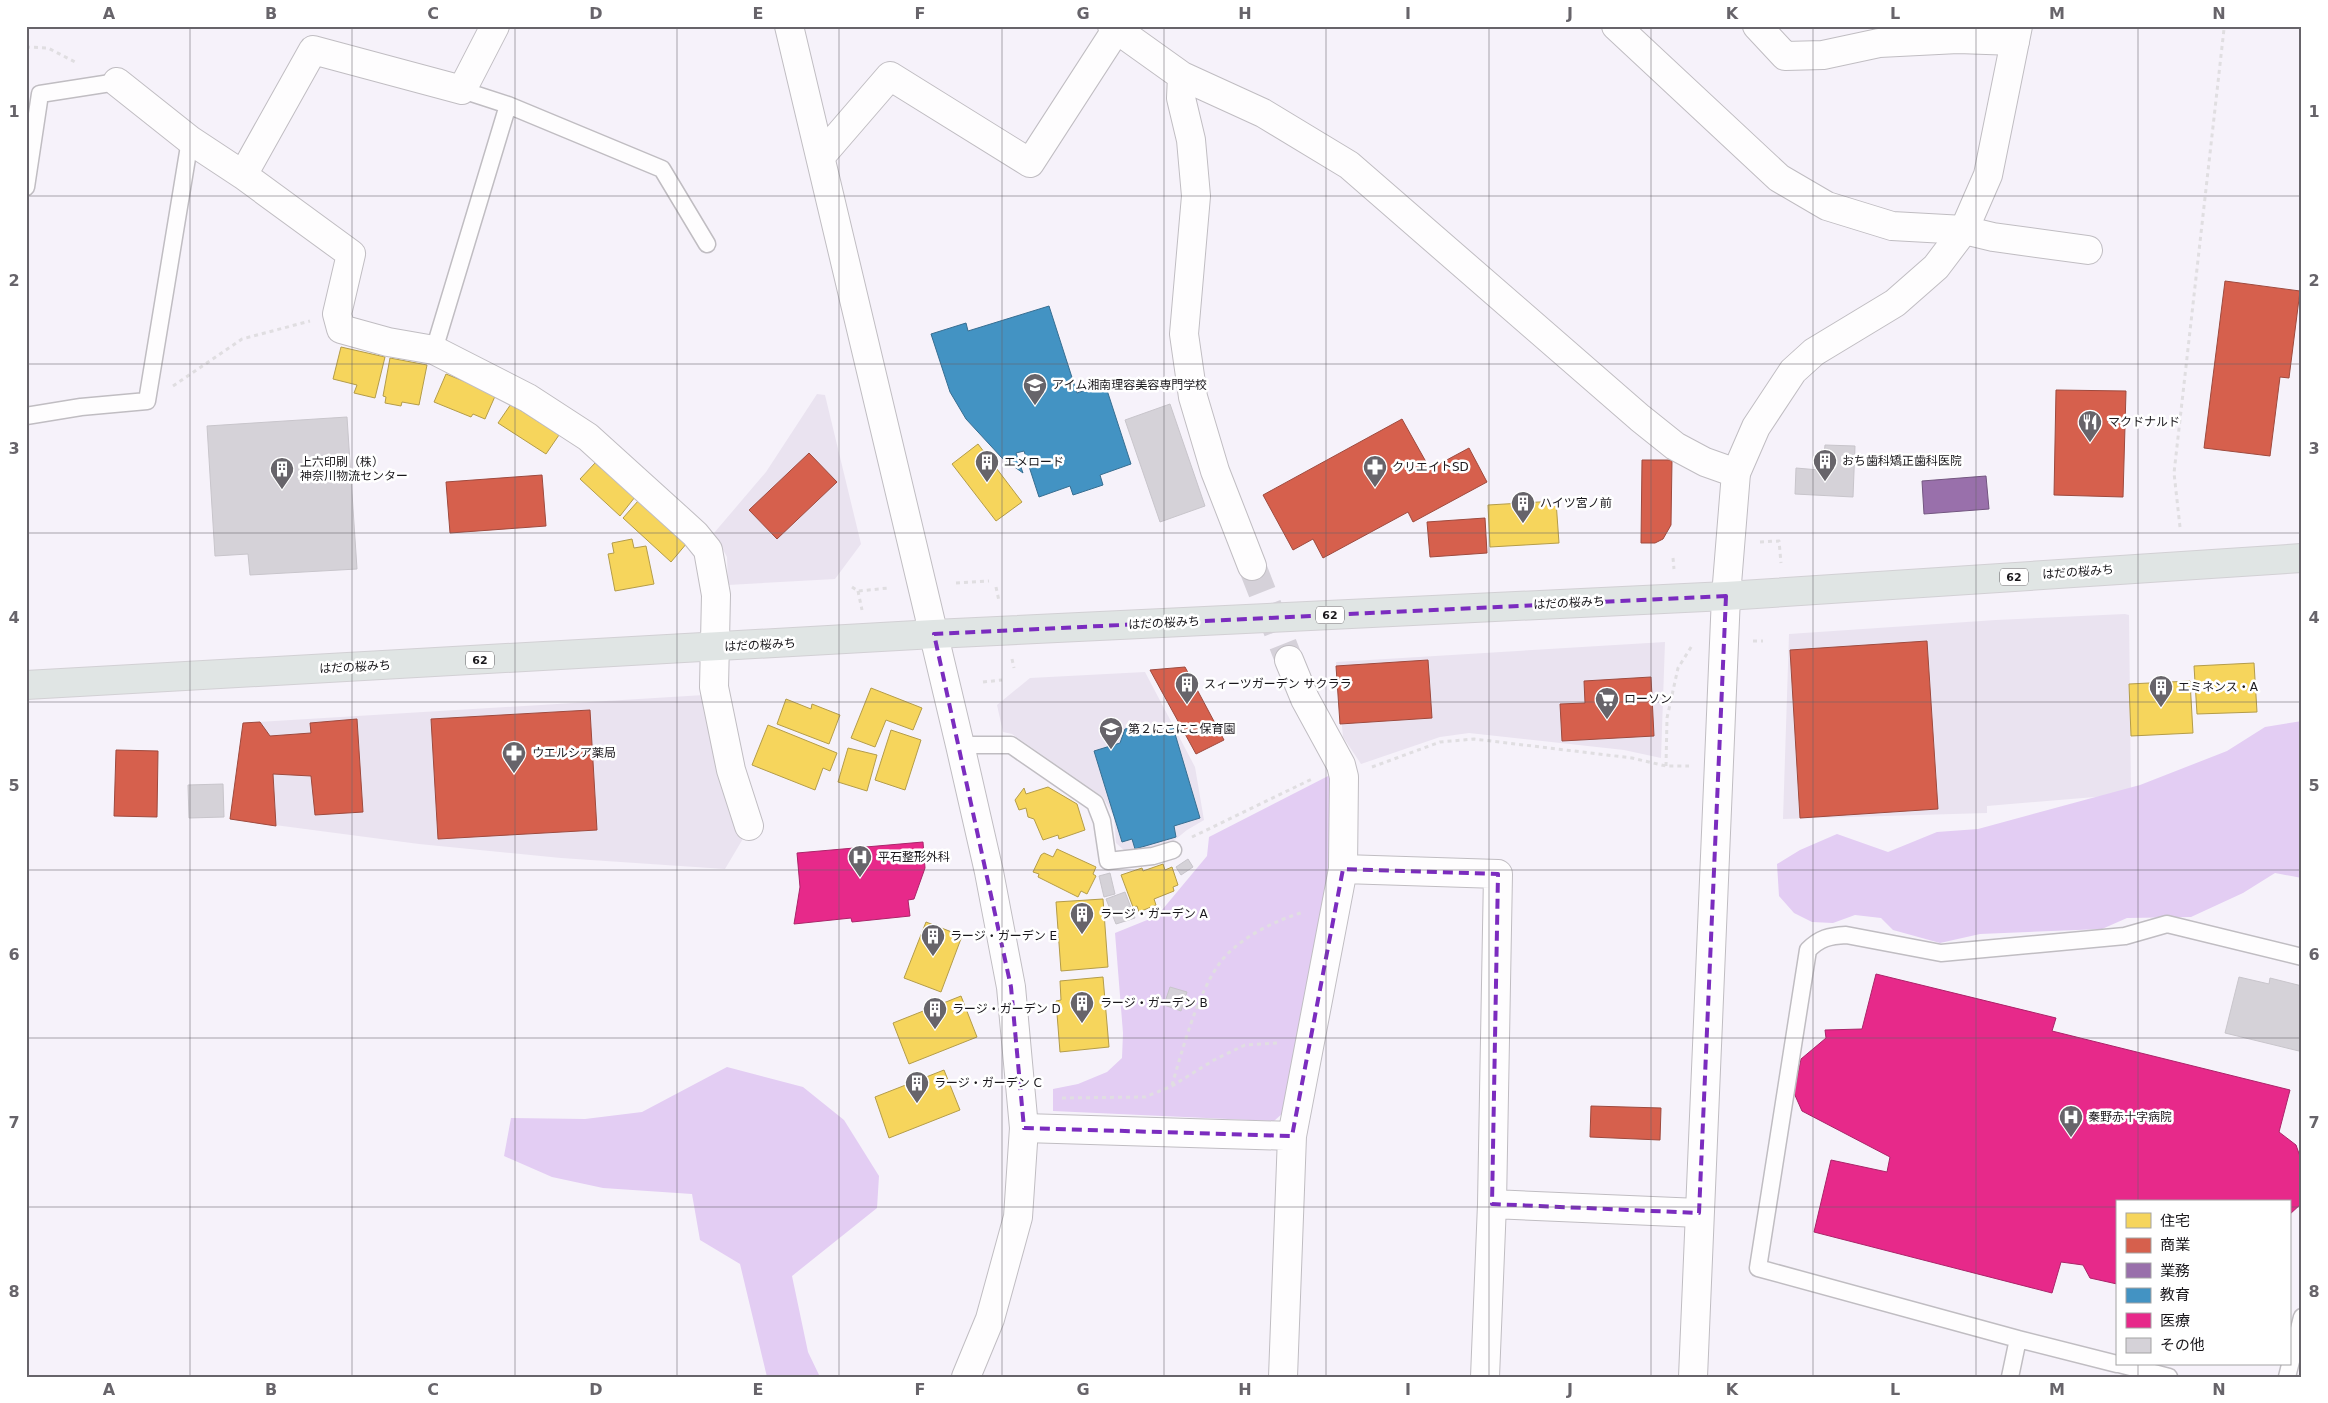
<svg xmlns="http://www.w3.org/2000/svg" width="2328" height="1403" font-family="'DejaVu Sans','Noto Sans JP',sans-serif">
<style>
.built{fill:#eae3f0}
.green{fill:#e3cdf3}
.homes{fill:#f6d55c;stroke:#b49c49}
.shops{fill:#d6604d;stroke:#9e4a3e}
.offices{fill:#9970ab;stroke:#735680}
.schools{fill:#4393c3;stroke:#376e91}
.health{fill:#e7298a;stroke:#aa2469}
.building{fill:#d5d2d8;stroke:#c8c5cb}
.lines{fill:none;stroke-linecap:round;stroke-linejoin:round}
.minor-tunnel{stroke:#d5d1d9;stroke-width:28;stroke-dasharray:28 14;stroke-linecap:butt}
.service-casing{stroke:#c0bdc2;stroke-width:19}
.minor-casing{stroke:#c0bdc2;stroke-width:30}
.tertiary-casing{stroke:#c0bdc2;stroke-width:30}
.primary-casing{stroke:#d2d0d4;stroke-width:30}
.path{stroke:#e0dee1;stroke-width:3;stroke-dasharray:4 4;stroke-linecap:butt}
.service{stroke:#fefdfe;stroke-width:16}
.minor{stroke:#fefdfe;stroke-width:28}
.tertiary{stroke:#fefdfe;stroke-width:28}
.primary{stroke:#e0e5e4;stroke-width:28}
.marked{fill:none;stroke:#7b2cbf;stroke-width:4;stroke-dasharray:10 6;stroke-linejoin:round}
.grid{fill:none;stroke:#67646a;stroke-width:1;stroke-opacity:0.55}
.labels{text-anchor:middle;stroke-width:5;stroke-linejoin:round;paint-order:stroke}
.shield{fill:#fff;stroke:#5f5d60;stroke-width:1}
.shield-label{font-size:11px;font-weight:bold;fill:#1a181c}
.poi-label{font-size:12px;fill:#1a181c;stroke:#fff;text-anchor:start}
.street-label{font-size:12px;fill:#1a181c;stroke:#fff}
.neatline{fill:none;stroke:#67646a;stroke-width:2}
.grid-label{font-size:16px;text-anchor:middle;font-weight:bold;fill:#67646a}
</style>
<rect width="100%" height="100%" fill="#f6f2fa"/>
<path class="built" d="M817,394L825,395L861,544L835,579L728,585L727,557L714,533L766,472Z
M2125,614L2129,615L2131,794L1987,806V813L1783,819L1789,634L1996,620Z
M1665,642L1661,758L1624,750L1469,733L1440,737L1361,764L1343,737L1336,662Z
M1145,672L1195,767L1204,820L1187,830L1166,847L1126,852L1116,843L1114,817L1103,797L1012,734L1003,732L997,705L1030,678Z
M704,695L744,837L725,869L561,858L419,844L230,819L243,723Z"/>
<path class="green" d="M2302,721V878L2275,873L2243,893L2191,917L2127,918L2102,929L1980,934L1940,943L1893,930L1881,918L1855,915L1833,923L1812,922L1794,913L1779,896L1777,864L1800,850L1837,834L1888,852L1937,832L1978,829L2140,785L2227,751L2265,727Z
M1332,774V866L1283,1113L1274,1121L1053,1111V1089L1078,1084L1107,1072L1122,1058L1123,1033L1115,933L1157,916L1207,856L1209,837Z
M727,1067L803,1087L844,1120L879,1176L877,1208L792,1276L808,1352L820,1377H767L740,1264L700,1240L692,1194L603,1188L552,1177L504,1156L511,1118L585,1119L642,1112Z"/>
<path class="homes" d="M341,347L385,357L375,398L354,393L357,385L333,379Z
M390,358L427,365L419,405L402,402L401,406L385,403L386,397L383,396Z
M446,374L496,394L485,419L473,414L471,417L434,402Z
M511,404L559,435L546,454L498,423Z
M978,444L1022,502L996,521L952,464Z
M595,463L635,497L620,516L580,479Z
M638,501L687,543L671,562L623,518Z
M1556,501L1559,543L1490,547L1488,505Z
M632,539L634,548L646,546L654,584L615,591L608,554L614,553L612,543Z
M2254,663L2257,712L2197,714L2194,666Z
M2190,681L2193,733L2131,736L2129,684Z
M871,688L922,708L913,730L886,720L875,747L851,738Z
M786,699L811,709L812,704L840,715L829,744L777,724Z
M768,725L837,753L830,771L823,768L815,790L752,765Z
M891,730L921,740L905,790L875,780Z
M848,748L877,755L867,791L838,782Z
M1048,787L1077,804L1085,830L1059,839L1058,835L1043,840L1034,819L1028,817L1026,808L1019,810L1015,800L1024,788L1026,794Z
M1057,849L1096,867L1093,874L1096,876L1087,894L1081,891L1078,897L1038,877L1039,874L1033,872L1041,855L1044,853L1053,857Z
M1163,864L1165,870L1172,867L1178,885L1173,887L1174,891L1154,899L1156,905L1139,912L1137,906L1133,907L1121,875L1142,868L1143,871Z
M1103,899L1108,967L1061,971L1056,902Z
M926,922L962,936L941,992L904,978Z
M1103,977L1109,1047L1060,1052L1056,1001L1061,1000L1060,981Z
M961,996L977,1037L909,1064L893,1023Z
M944,1070L960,1110L889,1138L875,1097Z"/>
<path class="shops" d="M2225,281L2300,291L2289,378L2280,377L2270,456L2204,448Z
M2056,390L2126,391L2123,497L2054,495Z
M1402,419L1430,469L1469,448L1487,482L1413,522L1408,512L1323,558L1313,539L1293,550L1263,495Z
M809,453L837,482L777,539L749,510Z
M1642,460H1672L1671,525L1663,539L1655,543H1641Z
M542,475L546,526L450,533L446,482Z
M1485,518L1487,553L1430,557L1427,522Z
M1927,641L1938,809L1800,818L1790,650Z
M1428,660L1432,718L1340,724L1336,666Z
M1185,667L1224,740L1196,754L1150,670Z
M1651,677L1654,736L1562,741L1560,704L1585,703L1584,681Z
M590,710L597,830L438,839L431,719Z
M357,719L363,812L315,815L311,776L273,774L276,826L230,819L243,723L260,722L270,736L311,733L310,723Z
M116,750L158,751L157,817L114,816Z
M1591,1106L1661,1108L1660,1140L1590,1137Z"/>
<path class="offices" d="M1986,476L1989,509L1924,514L1922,481Z"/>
<path class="schools" d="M1049,306L1077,393L1105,384L1131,464L1100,475L1103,485L1073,495L1070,486L1039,497L1024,451L1016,453L1023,473L1002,458L966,419L950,392L931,334L966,323L968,331Z
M1135,727L1146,735L1173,727L1200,818L1174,826L1176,837L1135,849L1132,839L1122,842L1094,751L1120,743L1125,729Z"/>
<path class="health" d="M923,842L925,868L914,899L908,900L910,916L852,922L851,918L794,924L800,887L797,853Z
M1876,974L2056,1018L2052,1031L2290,1090L2279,1132L2296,1145L2302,1162V1203L2289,1215V1202H2117V1284L2090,1278L2083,1265L2061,1262L2052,1293L1814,1232L1831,1160L1887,1172L1890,1157L1802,1111L1794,1093L1801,1059L1826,1038L1825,1030L1862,1029Z"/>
<path class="building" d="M1170,404L1205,506L1160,522L1125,420Z
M347,417L357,569L250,575L248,554L215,556L207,426Z
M1825,445L1855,446L1853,497L1795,494L1796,468L1819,470V464L1823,465Z
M223,784L224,817L189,818L188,785Z
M1188,859L1193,867L1181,875L1176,867Z
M1110,873L1115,894L1104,897L1099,876Z
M1125,892L1135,918L1116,924L1106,899Z
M2239,977L2269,984L2270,978L2302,986V1039L2299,1051L2225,1033Z
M1170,987L1187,992L1181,1011L1164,1005Z"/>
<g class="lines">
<path class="minor-tunnel" d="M1252,566L1289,660"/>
<g class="service-casing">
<path id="service" d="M462,90L508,105L662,169L707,244
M26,187L40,94L117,82
M434,350L508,105
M26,416L81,407L147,401L190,140
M960,745H1011L1095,803L1102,821L1108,861L1153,856L1173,850
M2018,1339L1758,1268L1808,950C1820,938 1829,936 1846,935L1941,953L2125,936L2167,924L2302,957
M2119,1364L2169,1377
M2010,1377L2018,1339L2117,1364
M2287,1377L2302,1317"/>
</g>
<g class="minor-casing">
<path id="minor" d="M1112,26L1182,76L1263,113L1349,165L1640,418L1675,446L1705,462L1736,473
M1616,26L1779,178L1827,206L1892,226L1964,230L1993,237L2088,250
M1757,26L1785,56L1823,55L1879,43L1958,39L2015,41
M1182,76L1181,98L1191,140L1196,196L1184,334L1193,397L1215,471L1252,566
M117,82L190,140L243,175L351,254L337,314L341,329L388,342L434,350L528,398L588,437L695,534L708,550L716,595L714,687L731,770L749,826
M821,156L890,76L1030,163L1116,30
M243,175L313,50L462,90L495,26
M1343,869L1498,874L1492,1204L1485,1377
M1024,1128L1292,1136
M1492,1204L1699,1213
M1283,1377L1292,1136L1343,869L1344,777L1341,765L1305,699L1289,660"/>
</g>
<g class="tertiary-casing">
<path id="tertiary" d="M789,26L960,745L989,872L1011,987L1024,1128L1018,1217L990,1319L966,1377
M1693,1377L1726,596L1736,473L1756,427L1793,371L1814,352L1895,303L1936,267L1964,230L1988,175L2018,26"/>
</g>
<g class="primary-casing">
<path id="primary" d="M26,685L934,634L1726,596L2302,558"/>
</g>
<path class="path" d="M26,47L48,48L77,63
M173,386L242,339L310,321
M2180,527L2174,473L2224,29
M1760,542L1779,541L1781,563
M1673,558L1674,569
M956,583L989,581
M852,587L858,591L889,588
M996,587L999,601
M858,591L862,610
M1753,641H1763
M1012,659L1014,668
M983,682L1002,680
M1666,766L1667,718L1678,668L1693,644
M1372,767L1440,742L1474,739L1632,758L1666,766H1689
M1192,837L1314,778
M1172,1085C1183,1048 1198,991 1222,960C1241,937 1276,920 1304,912
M1062,1098L1145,1097L1172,1086L1214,1060L1245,1045L1279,1043"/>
<use href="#service" class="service"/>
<use href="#minor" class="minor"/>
<use href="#tertiary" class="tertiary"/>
<use href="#primary" class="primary"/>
</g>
<path class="marked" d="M1726,596L1699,1213L1492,1204L1498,874L1343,869L1292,1136L1024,1128L1011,987L934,634Z"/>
<path class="grid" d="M190,26V1377M352,26V1377M515,26V1377M677,26V1377M839,26V1377M1002,26V1377M1164,26V1377M1326,26V1377M1489,26V1377M1651,26V1377M1813,26V1377M1976,26V1377M2138,26V1202M26,196H2302M26,364H2302M26,533H2302M26,702H2302M26,870H2302M26,1038H2302M26,1207H2117M2289,1207H2302M2138,1364V1377"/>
<defs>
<g id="university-pin" transform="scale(1.25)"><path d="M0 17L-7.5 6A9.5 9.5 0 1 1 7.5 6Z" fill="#67646a" stroke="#fff"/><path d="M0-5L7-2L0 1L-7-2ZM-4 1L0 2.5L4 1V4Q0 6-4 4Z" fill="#fff"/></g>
<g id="restaurant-pin" transform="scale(1.25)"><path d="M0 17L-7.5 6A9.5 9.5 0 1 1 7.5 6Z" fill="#67646a" stroke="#fff"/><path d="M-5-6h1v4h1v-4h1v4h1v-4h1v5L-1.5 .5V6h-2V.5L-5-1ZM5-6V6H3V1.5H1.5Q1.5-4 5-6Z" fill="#fff"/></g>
<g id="building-pin" transform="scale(1.25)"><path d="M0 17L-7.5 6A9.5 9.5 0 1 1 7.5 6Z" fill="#67646a" stroke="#fff"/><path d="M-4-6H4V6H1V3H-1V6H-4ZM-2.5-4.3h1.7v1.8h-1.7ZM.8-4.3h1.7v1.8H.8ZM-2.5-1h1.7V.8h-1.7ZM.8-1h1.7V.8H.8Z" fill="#fff"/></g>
<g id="pharmacy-pin" transform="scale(1.25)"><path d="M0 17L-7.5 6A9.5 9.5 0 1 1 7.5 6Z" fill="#67646a" stroke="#fff"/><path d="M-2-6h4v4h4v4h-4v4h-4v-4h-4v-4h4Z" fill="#fff"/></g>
<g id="supermarket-pin" transform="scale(1.25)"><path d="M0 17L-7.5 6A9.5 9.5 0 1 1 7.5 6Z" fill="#67646a" stroke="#fff"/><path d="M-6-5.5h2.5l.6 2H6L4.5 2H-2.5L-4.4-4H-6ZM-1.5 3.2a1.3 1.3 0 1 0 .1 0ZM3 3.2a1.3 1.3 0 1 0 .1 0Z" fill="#fff"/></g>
<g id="school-pin" transform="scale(1.25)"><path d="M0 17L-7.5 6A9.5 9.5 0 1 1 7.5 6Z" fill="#67646a" stroke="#fff"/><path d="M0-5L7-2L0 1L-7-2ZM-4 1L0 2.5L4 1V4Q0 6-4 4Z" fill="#fff"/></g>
<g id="hospital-pin" transform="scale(1.25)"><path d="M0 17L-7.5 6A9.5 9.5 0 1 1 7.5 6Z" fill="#67646a" stroke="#fff"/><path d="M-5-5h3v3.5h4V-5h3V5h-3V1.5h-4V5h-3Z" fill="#fff"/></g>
</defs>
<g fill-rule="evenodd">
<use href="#university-pin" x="1035" y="385"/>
<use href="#restaurant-pin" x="2090" y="422"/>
<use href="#building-pin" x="1825" y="461"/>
<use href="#building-pin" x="987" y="462"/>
<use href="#pharmacy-pin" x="1375" y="467"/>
<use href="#building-pin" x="282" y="469"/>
<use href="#building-pin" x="1523" y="503"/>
<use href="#building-pin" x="1187" y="684"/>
<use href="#building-pin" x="2161" y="687"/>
<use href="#supermarket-pin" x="1607" y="699"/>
<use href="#school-pin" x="1111" y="729"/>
<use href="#pharmacy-pin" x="514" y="753"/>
<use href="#hospital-pin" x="860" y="857"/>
<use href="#building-pin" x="1082" y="914"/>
<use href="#building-pin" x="933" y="936"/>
<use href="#building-pin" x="1082" y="1003"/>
<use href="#building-pin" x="935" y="1009"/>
<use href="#building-pin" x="917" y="1083"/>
<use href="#hospital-pin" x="2071" y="1117"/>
</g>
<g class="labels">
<g class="shield">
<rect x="2000" y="568.5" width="28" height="17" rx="4"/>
<rect x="1316" y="606.5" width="28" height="17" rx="4"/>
<rect x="466" y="651.5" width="28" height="17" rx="4"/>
</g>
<g class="shield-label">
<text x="2014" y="581">62</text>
<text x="1330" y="619">62</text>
<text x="480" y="664">62</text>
</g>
<g class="poi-label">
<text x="1052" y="389">アイム湘南理容美容専門学校</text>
<text x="2108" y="426">マクドナルド</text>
<text x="1842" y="465">おち歯科矯正歯科医院</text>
<text x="300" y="466">上六印刷（株）<tspan x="300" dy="14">神奈川物流センター</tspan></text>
<text x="1004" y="466">エメロード</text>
<text x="1392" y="471">クリエイトSD</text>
<text x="1540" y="507">ハイツ宮ノ前</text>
<text x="1204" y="688">スィーツガーデン サクララ</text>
<text x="2178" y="691">エミネンス・A</text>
<text x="1624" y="703">ローソン</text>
<text x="1128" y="733">第２にこにこ保育園</text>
<text x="532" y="757">ウエルシア薬局</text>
<text x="878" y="861">平石整形外科</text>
<text x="1100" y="918">ラージ・ガーデン A</text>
<text x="950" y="940">ラージ・ガーデン E</text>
<text x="1100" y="1007">ラージ・ガーデン B</text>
<text x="952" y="1013">ラージ・ガーデン D</text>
<text x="934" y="1087">ラージ・ガーデン C</text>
<text x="2088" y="1121">秦野赤十字病院</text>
</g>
<g class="street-label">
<text transform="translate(2078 572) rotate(-4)" y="4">はだの桜みち</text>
<text transform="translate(1569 603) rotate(-3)" y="4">はだの桜みち</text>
<text transform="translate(1164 623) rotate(-3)" y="4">はだの桜みち</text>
<text transform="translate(760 645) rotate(-3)" y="4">はだの桜みち</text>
<text transform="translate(355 667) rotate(-3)" y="4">はだの桜みち</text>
</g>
</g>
<rect width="2328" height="1403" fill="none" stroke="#ffffff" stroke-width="55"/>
<rect x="2116" y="1200" width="175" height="165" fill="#ffffff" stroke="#a3a3a4"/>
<rect x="2126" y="1213" width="25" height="15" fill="#f6d55c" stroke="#a3a3a4"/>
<text x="2160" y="1226" font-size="15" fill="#1a181c">住宅</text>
<rect x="2126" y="1238" width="25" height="15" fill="#d6604d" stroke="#a3a3a4"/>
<text x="2160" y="1250" font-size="15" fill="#1a181c">商業</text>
<rect x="2126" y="1263" width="25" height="15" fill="#9970ab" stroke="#a3a3a4"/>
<text x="2160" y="1276" font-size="15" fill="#1a181c">業務</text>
<rect x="2126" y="1288" width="25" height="15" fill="#4393c3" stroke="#a3a3a4"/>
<text x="2160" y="1300" font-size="15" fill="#1a181c">教育</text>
<rect x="2126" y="1313" width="25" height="15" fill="#e7298a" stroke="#a3a3a4"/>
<text x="2160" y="1326" font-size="15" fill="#1a181c">医療</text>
<rect x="2126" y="1338" width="25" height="15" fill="#d5d2d8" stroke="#a3a3a4"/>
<text x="2160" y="1350" font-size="15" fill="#1a181c">その他</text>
<rect x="28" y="28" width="2272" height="1348" class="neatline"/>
<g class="grid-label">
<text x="109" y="19">A</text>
<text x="271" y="19">B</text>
<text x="433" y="19">C</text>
<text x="596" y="19">D</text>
<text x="758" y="19">E</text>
<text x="920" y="19">F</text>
<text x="1083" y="19">G</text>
<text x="1245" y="19">H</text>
<text x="1408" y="19">I</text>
<text x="1570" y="19">J</text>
<text x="1732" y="19">K</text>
<text x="1895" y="19">L</text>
<text x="2057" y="19">M</text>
<text x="2219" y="19">N</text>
<text x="14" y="117">1</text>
<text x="2314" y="117">1</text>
<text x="14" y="286">2</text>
<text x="2314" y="286">2</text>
<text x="14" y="454">3</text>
<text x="2314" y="454">3</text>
<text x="14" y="623">4</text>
<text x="2314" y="623">4</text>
<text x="14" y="791">5</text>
<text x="2314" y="791">5</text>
<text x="14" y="960">6</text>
<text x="2314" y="960">6</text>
<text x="14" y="1128">7</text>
<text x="2314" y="1128">7</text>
<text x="14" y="1297">8</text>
<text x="2314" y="1297">8</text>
<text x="109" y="1395">A</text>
<text x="271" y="1395">B</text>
<text x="433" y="1395">C</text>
<text x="596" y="1395">D</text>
<text x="758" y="1395">E</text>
<text x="920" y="1395">F</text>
<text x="1083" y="1395">G</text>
<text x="1245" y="1395">H</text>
<text x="1408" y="1395">I</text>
<text x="1570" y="1395">J</text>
<text x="1732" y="1395">K</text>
<text x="1895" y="1395">L</text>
<text x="2057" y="1395">M</text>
<text x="2219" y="1395">N</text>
</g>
</svg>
